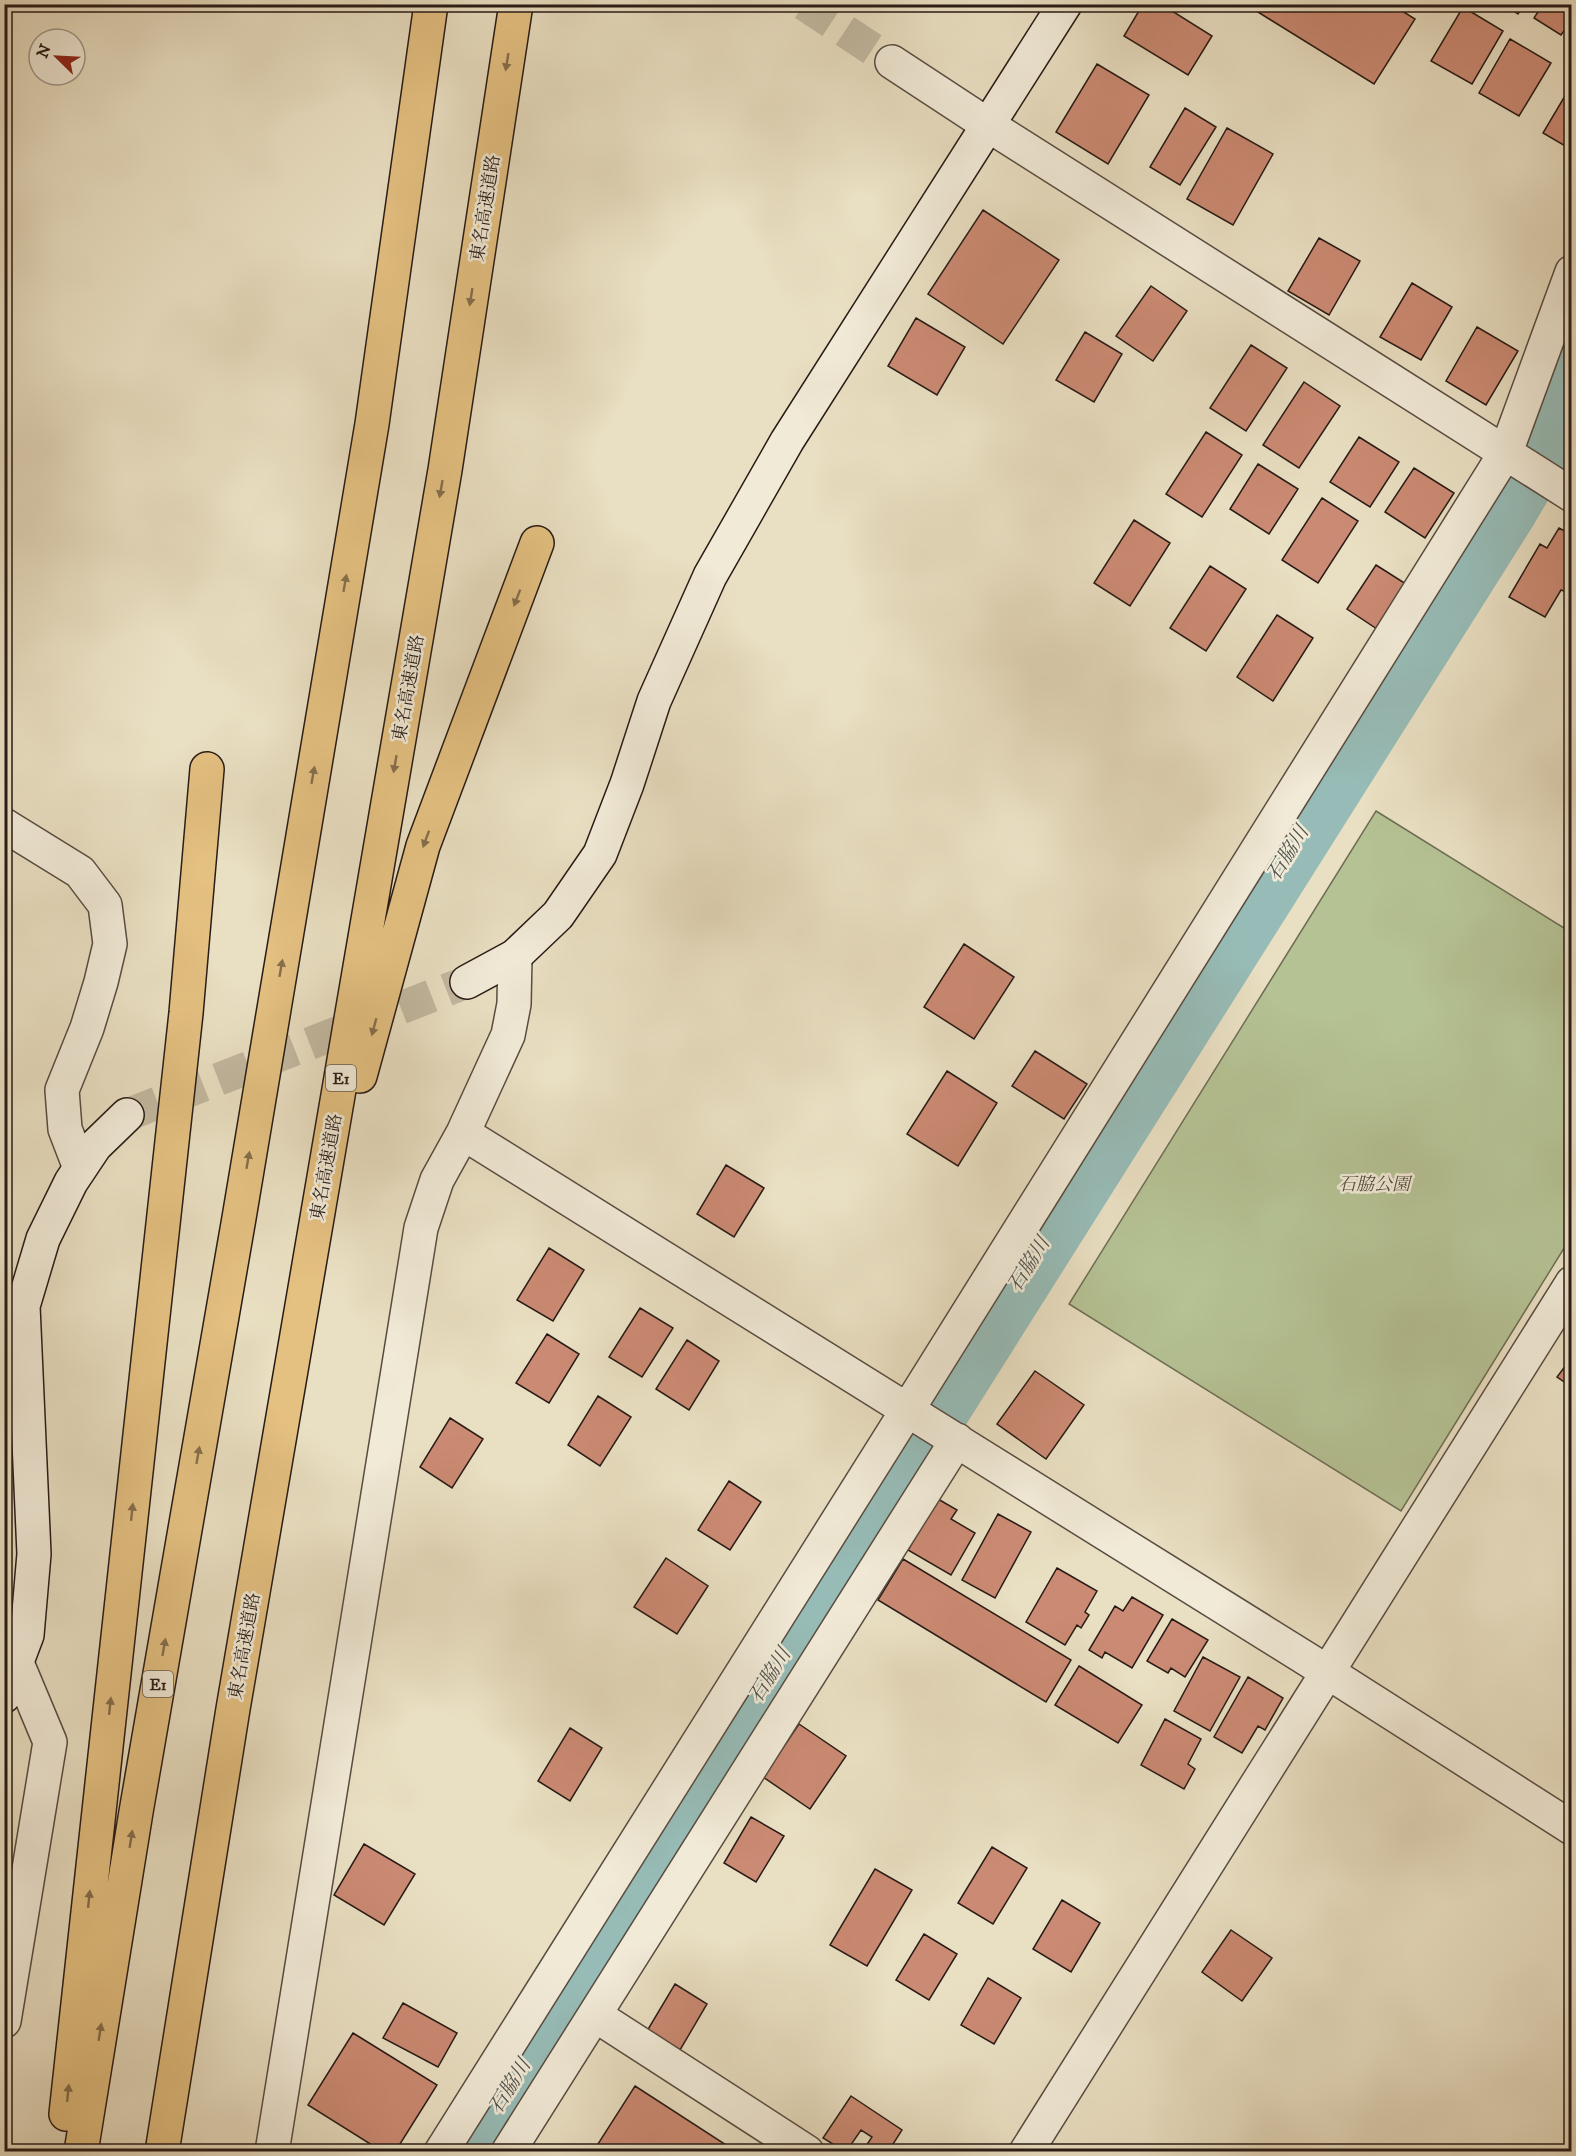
<svg xmlns="http://www.w3.org/2000/svg" width="1576" height="2156" font-family="'IM FELL DW Pica','Noto Serif JP',serif">
<style>
.green{fill:#b5c294;stroke:#6e6e55;stroke-width:1.5}
.lines{fill:none;stroke-linecap:round;stroke-linejoin:round}
.river{stroke:#97bcb7;stroke-width:66}
.building{fill:#cb8a73;stroke:#281b16;stroke-width:1.5}
.street-tunnel{stroke:#c2b8a0;stroke-width:33;stroke-dasharray:33 16;stroke-linecap:butt}
.secondary-tunnel{stroke:#c2b8a0;stroke-width:33;stroke-dasharray:33 16;stroke-linecap:butt}
.street-casing{stroke:#584c41;stroke-width:36}
.secondary-casing{stroke:#281b16;stroke-width:36}
.highway-casing{stroke:#281b16;stroke-width:36}
.street{stroke:#f1ead7;stroke-width:33}
.secondary{stroke:#f1ead7;stroke-width:33}
.highway{stroke:#e4c081;stroke-width:33}
.oneway{fill:#866e4c}
.labels{text-anchor:middle;stroke-width:5;stroke-linejoin:round;paint-order:stroke}
.shield{fill:#f1ead7;stroke:#645950;stroke-width:1.5}
.shield-label{font-size:16px;font-weight:bold;fill:#281b16}
.street-label{font-size:18px;fill:#281b16;stroke:#f1ead7}
.park-label{font-size:18px;font-style:italic;fill:#524d3c;stroke:#f1ead7}
.water-label{font-size:20px;font-style:italic;fill:#4f534e;stroke:#f1ead7}
</style>
<rect width="100%" height="100%" fill="#e9dfc2"/>
<filter id="stains"><feTurbulence type="fractalNoise" baseFrequency=".00333" numOctaves="4"/><feColorMatrix values="0 0 0 0 .2 0 0 0 0 .09 0 0 0 0 .02 0 0 0 .5 -.17"/></filter>
<radialGradient id="worn" r=".72"><stop offset=".6" stop-color="#630" stop-opacity="0"/><stop offset="1" stop-color="#630" stop-opacity=".3"/></radialGradient>
<path class="green" d="M1376,811L1572,933L1571,1237L1401,1511L1069,1304Z"/>
<g class="lines">
<path class="river" d="M468,2152L1504,510L1546,439L1572,369"/>
</g>
<path class="building" d="M4,4H13L4,55Z
M1143,4H1161L1212,36L1188,75L1124,36Z
M1245,4H1391L1415,19L1374,84Z
M1503,4H1524L1518,14Z
M1543,4H1572V20L1561,35L1534,18Z
M1463,7L1503,31L1472,84L1431,61Z
M1510,39L1551,63L1519,116L1479,93Z
M1097,64L1149,95L1108,164L1056,132Z
M1572,84V150L1543,133Z
M1185,108L1216,127L1180,185L1150,167Z
M1227,128L1273,154L1233,225L1187,199Z
M983,210L1059,260L1003,344L928,294Z
M1319,238L1360,261L1329,315L1288,291Z
M1412,283L1452,307L1421,360L1380,337Z
M1151,286L1187,311L1153,361L1116,336Z
M916,318L965,347L937,395L888,366Z
M1477,327L1518,351L1486,405L1446,381Z
M1085,332L1122,354L1094,402L1056,380Z
M1251,345L1287,368L1246,431L1210,408Z
M1304,382L1340,406L1299,468L1263,445Z
M1206,432L1242,455L1202,517L1166,494Z
M1359,437L1399,462L1370,507L1330,482Z
M1258,464L1298,489L1269,534L1230,509Z
M1414,468L1454,493L1425,538L1385,512Z
M1322,498L1358,521L1318,583L1282,560Z
M1134,520L1170,543L1130,606L1094,583Z
M1559,528L1572,535V594L1561,590L1545,617L1509,597L1540,544L1547,548Z
M1376,565L1406,584L1377,629L1347,609Z
M1210,566L1246,589L1206,651L1170,628Z
M1277,615L1313,638L1273,701L1237,677Z
M964,944L1014,977L974,1039L924,1007Z
M1035,1051L1087,1084L1064,1119L1012,1086Z
M947,1071L997,1103L958,1166L907,1134Z
M726,1165L764,1188L734,1237L697,1214Z
M549,1248L584,1270L553,1321L517,1300Z
M640,1308L673,1328L642,1377L609,1357Z
M547,1334L579,1354L549,1403L516,1383Z
M687,1340L719,1361L689,1410L656,1389Z
M1572,1357V1387L1557,1377Z
M1035,1371L1084,1405L1046,1459L997,1424Z
M598,1396L631,1417L600,1466L568,1445Z
M450,1418L483,1439L452,1488L420,1467Z
M729,1481L761,1502L730,1550L698,1530Z
M938,1499L957,1510L951,1519L975,1533L951,1575L908,1550Z
M998,1514L1031,1532L995,1598L962,1580Z
M666,1558L708,1586L677,1634L634,1607Z
M903,1559L1071,1660L1046,1702L878,1600Z
M1057,1568L1097,1591L1085,1612L1089,1615L1081,1628L1077,1625L1065,1645L1026,1622Z
M1132,1597L1163,1615L1132,1668L1105,1652L1102,1658L1089,1650L1115,1606L1123,1611Z
M1172,1619L1208,1640L1185,1677L1171,1668L1168,1673L1147,1661Z
M1203,1657L1240,1677L1210,1731L1174,1711Z
M1079,1666L1142,1705L1118,1743L1055,1705Z
M1248,1677L1283,1698L1265,1730L1258,1726L1242,1753L1214,1737Z
M1165,1719L1201,1739L1188,1764L1195,1769L1184,1789L1141,1765Z
M799,1724L846,1756L810,1809L763,1777Z
M570,1728L602,1748L570,1801L538,1781Z
M751,1817L784,1836L756,1882L724,1863Z
M364,1844L415,1874L384,1925L334,1895Z
M992,1847L1027,1868L993,1924L958,1903Z
M875,1869L912,1890L867,1966L830,1945Z
M1062,1900L1100,1923L1071,1972L1033,1949Z
M1231,1930L1272,1958L1242,2001L1202,1972Z
M924,1934L957,1954L929,2000L896,1980Z
M988,1978L1021,1998L994,2044L961,2025Z
M675,1984L707,2004L680,2050L647,2031Z
M403,2003L457,2033L438,2067L383,2038Z
M353,2033L437,2085L395,2152H383L308,2105Z
M635,2086L737,2152H602L596,2147Z
M851,2096L902,2130L888,2152H862L872,2137L861,2130L846,2152L823,2138Z"/>
<g class="lines">
<path class="street-tunnel" d="M804,4L892,62"/>
<path class="secondary-tunnel" d="M127,1115L467,982"/>
<g class="street-casing">
<path id="street" d="M892,62L988,125L1572,495
M4,825L80,872L105,905L110,944L101,982L87,1028L62,1090L65,1129L80,1168
M463,1133L1326,1671L1572,1828
M595,2015L807,2152
M4,2021L50,1742L17,1663
M272,2152L421,1228L437,1180L463,1133L508,1035L514,1004L515,956
M441,2152L908,1409L1506,452L1572,272
M508,2152L957,1440
M1026,2152L1572,1283"/>
</g>
<g class="secondary-casing">
<path id="secondary" d="M467,982L515,956L558,915L600,854L627,784L654,701L710,576L787,441L1065,4
M4,1696L27,1635L34,1554L23,1306L43,1239L71,1182L95,1146L127,1115"/>
</g>
<g class="highway-casing">
<path id="highway" d="M360,1076L423,846L537,543
M66,2114L186,1013L207,769
M81,2152L136,1812L239,1218L372,424L431,4
M162,2152L233,1709L445,470L516,4"/>
</g>
<use href="#street" class="street"/>
<use href="#secondary" class="secondary"/>
<use href="#highway" class="highway"/>
</g>
<defs><path id="oneway-solid" d="M-6-.8H1V-3.2L6.5 0L1 3.2V.8H-6Z" transform="scale(1.5)"/></defs>
<g class="oneway">
<use href="#oneway-solid" transform="translate(507 62) rotate(99)"/>
<use href="#oneway-solid" transform="translate(471 297) rotate(99)"/>
<use href="#oneway-solid" transform="translate(441 489) rotate(100)"/>
<use href="#oneway-solid" transform="translate(345 583) rotate(-80)"/>
<use href="#oneway-solid" transform="translate(517 598) rotate(111)"/>
<use href="#oneway-solid" transform="translate(395 764) rotate(100)"/>
<use href="#oneway-solid" transform="translate(313 775) rotate(-80)"/>
<use href="#oneway-solid" transform="translate(426 839) rotate(110)"/>
<use href="#oneway-solid" transform="translate(281 968) rotate(-80)"/>
<use href="#oneway-solid" transform="translate(374 1027) rotate(105)"/>
<use href="#oneway-solid" transform="translate(248 1160) rotate(-80)"/>
<use href="#oneway-solid" transform="translate(198 1455) rotate(-80)"/>
<use href="#oneway-solid" transform="translate(132 1512) rotate(-84)"/>
<use href="#oneway-solid" transform="translate(164 1647) rotate(-80)"/>
<use href="#oneway-solid" transform="translate(110 1706) rotate(-84)"/>
<use href="#oneway-solid" transform="translate(131 1839) rotate(-81)"/>
<use href="#oneway-solid" transform="translate(89 1899) rotate(-84)"/>
<use href="#oneway-solid" transform="translate(100 2032) rotate(-81)"/>
<use href="#oneway-solid" transform="translate(68 2093) rotate(-84)"/>
</g>
<g class="labels">
<g class="shield">
<rect x="326" y="1065" width="30" height="26" rx="4.5"/>
<rect x="143" y="1671" width="30" height="26" rx="4.5"/>
</g>
<g class="shield-label">
<text x="341" y="1084">E1</text>
<text x="158" y="1690">E1</text>
</g>
<g class="street-label">
<text transform="translate(485 208) rotate(-81)" y="6">東名高速道路</text>
<text transform="translate(408 688) rotate(-80)" y="6">東名高速道路</text>
<text transform="translate(326 1167) rotate(-80)" y="6">東名高速道路</text>
<text transform="translate(244 1646) rotate(-80)" y="6">東名高速道路</text>
</g>
<g class="park-label">
<text x="1374" y="1190">石脇公園</text>
</g>
<g class="water-label">
<text transform="translate(1287 853) rotate(-58)" y="7">石脇川</text>
<text transform="translate(1028 1264) rotate(-58)" y="7">石脇川</text>
<text transform="translate(769 1675) rotate(-58)" y="7">石脇川</text>
<text transform="translate(509 2086) rotate(-58)" y="7">石脇川</text>
</g>
</g>
<rect width="1576" height="2156" fill="none" stroke="#e9dfc2" stroke-width="24"/>
<rect x="6" y="6" width="1564" height="2144" fill="none" stroke="#281b16" stroke-width="3"/>
<rect x="12" y="12" width="1552" height="2132" fill="none" stroke="#281b16" stroke-width="1.5"/>
<g transform="translate(57 57) rotate(294)"><circle r="28" fill="#f1ead7" stroke="#a1978a" stroke-width="1.5"/>
<path d="M0-4.5L10 22L0 15L-10 22Z" fill="#8f2418"/>
<text y="-9" font-size="16" font-weight="bold" text-anchor="middle" fill="#281b16">N</text>
</g>
<rect width="100%" height="100%" filter="url(#stains)"/>
<rect width="100%" height="100%" fill="url(#worn)"/>
</svg>
